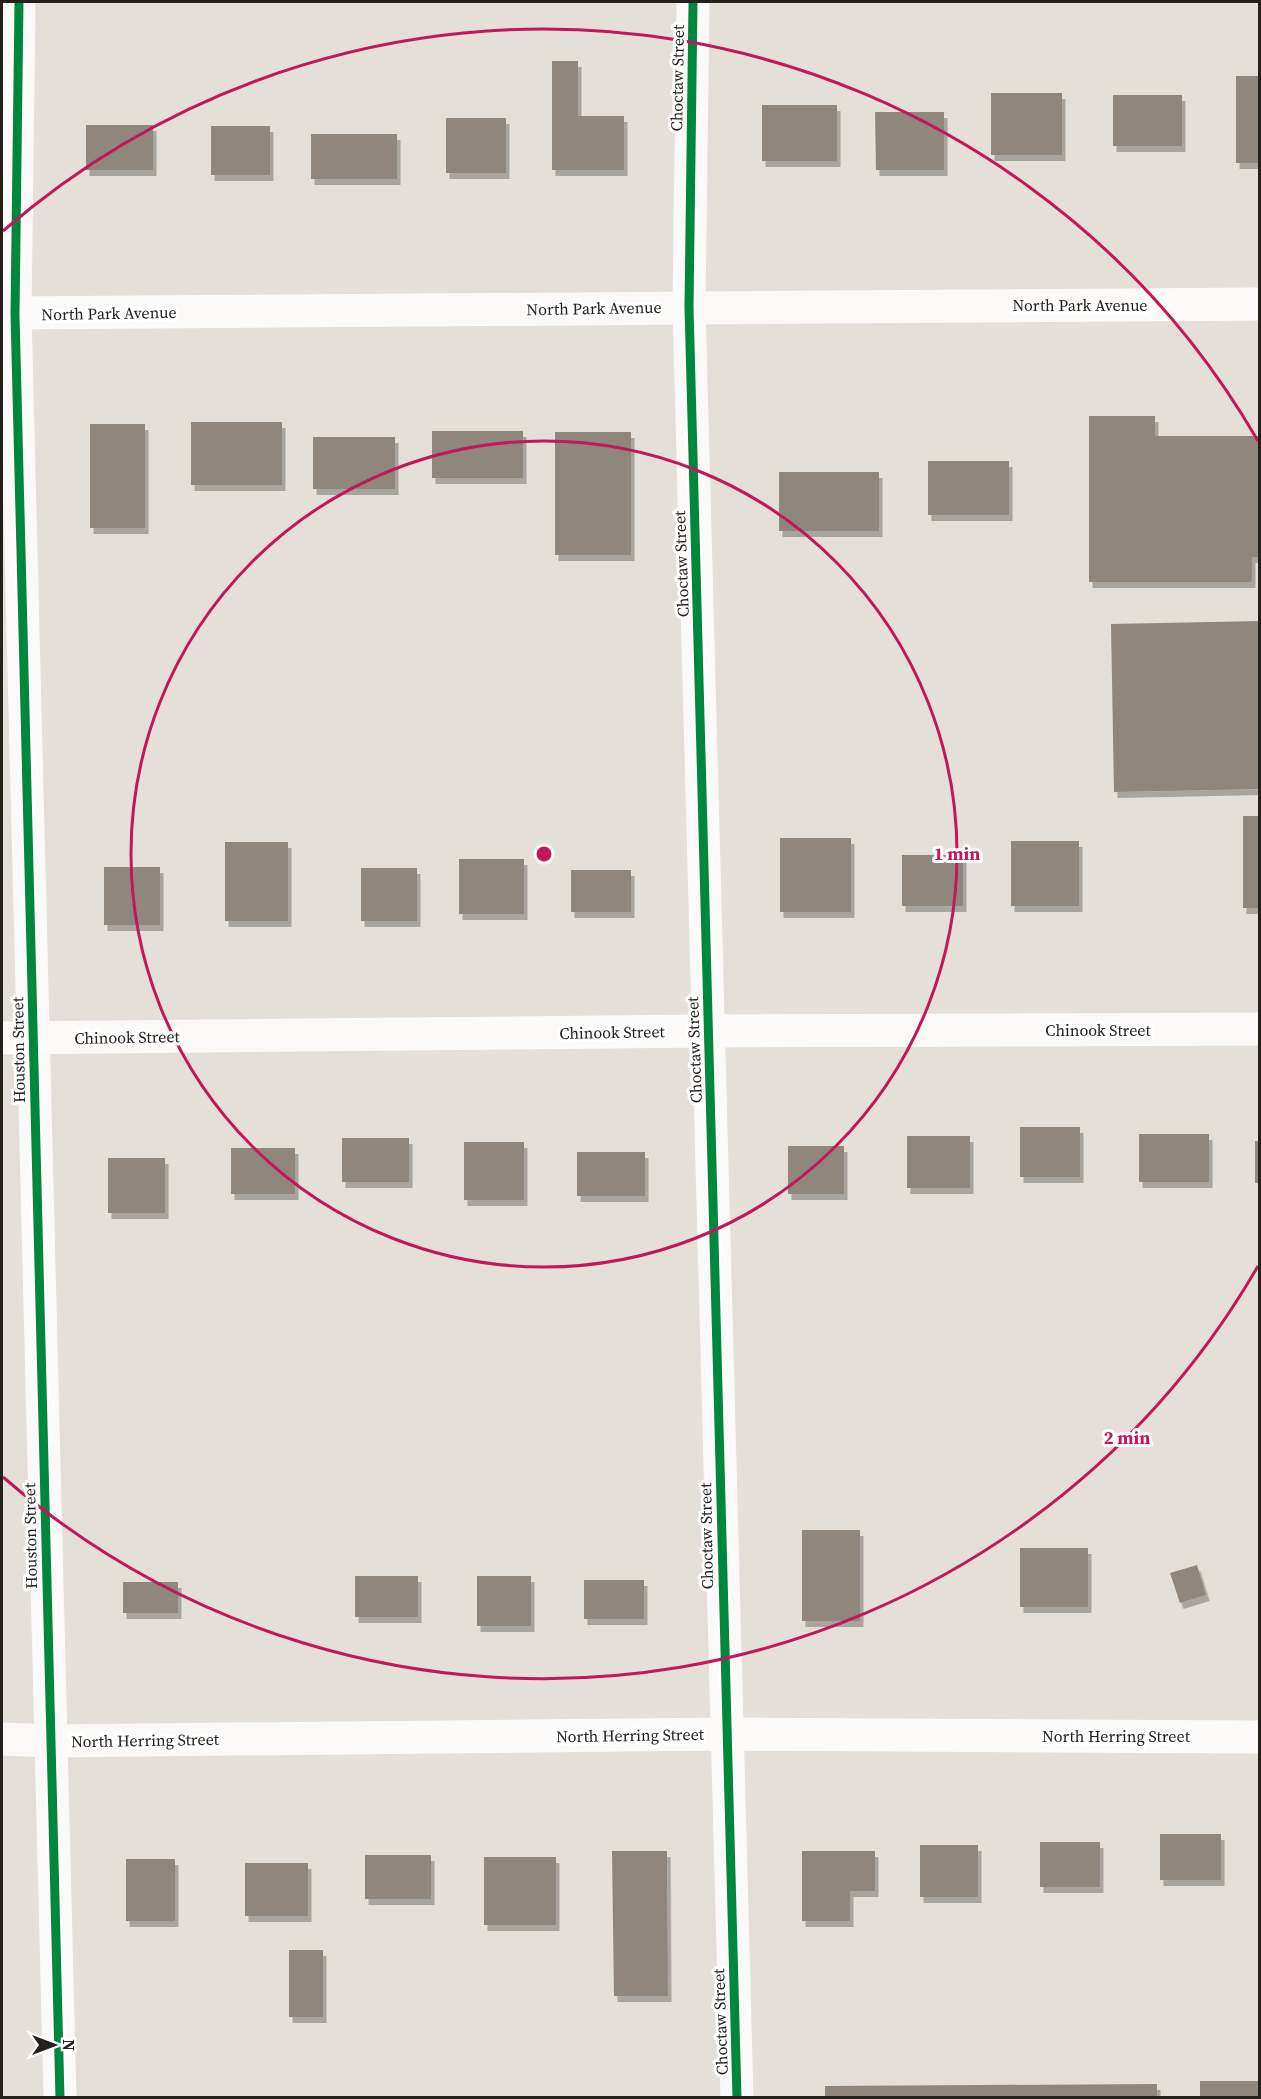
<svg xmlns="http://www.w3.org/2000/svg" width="1261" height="2099" font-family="'Source Serif 4',serif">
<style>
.building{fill:#8f867d;filter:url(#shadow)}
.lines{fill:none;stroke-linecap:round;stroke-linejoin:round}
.street{stroke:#fbfaf9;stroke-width:33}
.secondary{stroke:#fbfaf9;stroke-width:33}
.cycleway-casing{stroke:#fff;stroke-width:13}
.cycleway{stroke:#00873e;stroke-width:9}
.ring{fill:none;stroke:#c2185b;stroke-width:3}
.labels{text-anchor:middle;stroke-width:6;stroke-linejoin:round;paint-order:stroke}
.street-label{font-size:16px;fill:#24201c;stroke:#fff}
.centre{fill:#c2185b;stroke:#fff;stroke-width:3}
.ring-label{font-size:18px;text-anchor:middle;font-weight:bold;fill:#c2185b;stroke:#fff;stroke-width:6;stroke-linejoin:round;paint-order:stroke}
</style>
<defs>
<filter id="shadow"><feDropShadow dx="3.5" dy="6" stdDeviation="0" flood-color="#0004"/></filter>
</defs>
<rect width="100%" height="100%" fill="#e5dfd9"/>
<path class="building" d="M552,61H578V116H624V170H552Z
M1236,76H1260V163H1236Z
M991,93H1062V155H991Z
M1113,95H1182V146H1113Z
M762,105H837V161H762Z
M875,112H944V170H876Z
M446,118H506V173H446Z
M86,125H153V170H86Z
M211,126H270V175H211Z
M311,134H397V179H311Z
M1089,416H1155V436H1260V557H1252V582H1089Z
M191,422H282V485H191Z
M90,424H145V528H90Z
M432,431H523V478H432Z
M555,432H631V555H555Z
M313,437H395V489H313Z
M928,461H1009V515H928Z
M779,472H879V531H779Z
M1260,621V789L1114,792L1111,624Z
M1243,816H1260V908H1243Z
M780,838H851V912H780Z
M1011,841H1079V906H1011Z
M225,842H288V921H225Z
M902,855H963V906H902Z
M459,859H524V914H459Z
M104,867H160V925H104Z
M361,868H417V921H361Z
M571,870H631V912H571Z
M1020,1127H1080V1177H1020Z
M1139,1134H1209V1182H1139Z
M907,1136H970V1188H907Z
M342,1138H409V1182H342Z
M1255,1141H1260V1183H1255Z
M464,1142H524V1200H464Z
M788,1146H844V1194H788Z
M231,1148H295V1194H231Z
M577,1152H645V1196H577Z
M108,1158H165V1213H108Z
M802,1530H860V1621H802Z
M1020,1548H1088V1607H1020Z
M1197,1565L1206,1595L1180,1603L1170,1573Z
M355,1576H418V1617H355Z
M477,1576H531V1626H477Z
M584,1580H644V1619H584Z
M123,1582H178V1613H123Z
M1160,1834H1221V1880H1160Z
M1040,1842H1100V1887H1040Z
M920,1845H978V1897H920Z
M612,1851H667L668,1996H614Z
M802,1851H875V1891H850V1921H802Z
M365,1855H431V1899H365Z
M484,1857H556V1925H484Z
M126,1859H175V1921H126Z
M245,1863H308V1916H245Z
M289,1950H323V2017H289Z
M1200,2081H1260V2098H1200Z
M1157,2084V2098H825V2086Z"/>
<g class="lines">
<path class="street" d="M19,2L15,314L60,2098
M689,307L737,2098
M2,1038L709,1031L1260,1029
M2,1739L50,1741L726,1734L1260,1737"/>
<path class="secondary" d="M689,307L693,2
M2,313L1260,304"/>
<g class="cycleway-casing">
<path id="cycleway" d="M19,2L15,314L60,2098
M693,2L689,307L737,2098"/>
</g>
<use href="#cycleway" class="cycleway"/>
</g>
<g class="ring">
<circle cx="544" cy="854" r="413"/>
<path d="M1258 1266A825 825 0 0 1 3 1477M3 231A825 825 0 0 1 1258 441"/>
</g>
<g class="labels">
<g class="street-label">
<text transform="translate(677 78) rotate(-89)" y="6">Choctaw Street</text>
<text x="1080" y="311">North Park Avenue</text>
<text transform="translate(594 308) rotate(-1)" y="6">North Park Avenue</text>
<text transform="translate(109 313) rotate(-1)" y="6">North Park Avenue</text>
<text transform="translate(681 564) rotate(-92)" y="6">Choctaw Street</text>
<text x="1098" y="1036">Chinook Street</text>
<text transform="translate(612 1032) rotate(-1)" y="6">Chinook Street</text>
<text transform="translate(127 1037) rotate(-1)" y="6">Chinook Street</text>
<text transform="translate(18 1050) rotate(-91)" y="6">Houston Street</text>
<text transform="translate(694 1050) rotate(-92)" y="6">Choctaw Street</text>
<text transform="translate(30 1536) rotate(-91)" y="6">Houston Street</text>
<text transform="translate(706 1536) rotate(-91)" y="6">Choctaw Street</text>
<text transform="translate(630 1735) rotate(-1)" y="6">North Herring Street</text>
<text x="1116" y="1742">North Herring Street</text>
<text transform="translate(145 1740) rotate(-1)" y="6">North Herring Street</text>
<text transform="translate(720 2022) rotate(-92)" y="6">Choctaw Street</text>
</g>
</g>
<circle cx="544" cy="854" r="9" class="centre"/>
<g class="ring-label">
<text x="957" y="860">1 min</text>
<text x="1127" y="1444">2 min</text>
</g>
<rect width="1261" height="2099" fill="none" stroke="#24201c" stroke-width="6"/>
<g transform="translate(54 2045) rotate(90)" stroke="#ffffff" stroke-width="4.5" paint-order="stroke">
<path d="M0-4.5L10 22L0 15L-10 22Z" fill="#24201c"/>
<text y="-9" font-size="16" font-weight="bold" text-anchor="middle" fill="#24201c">N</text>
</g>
</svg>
